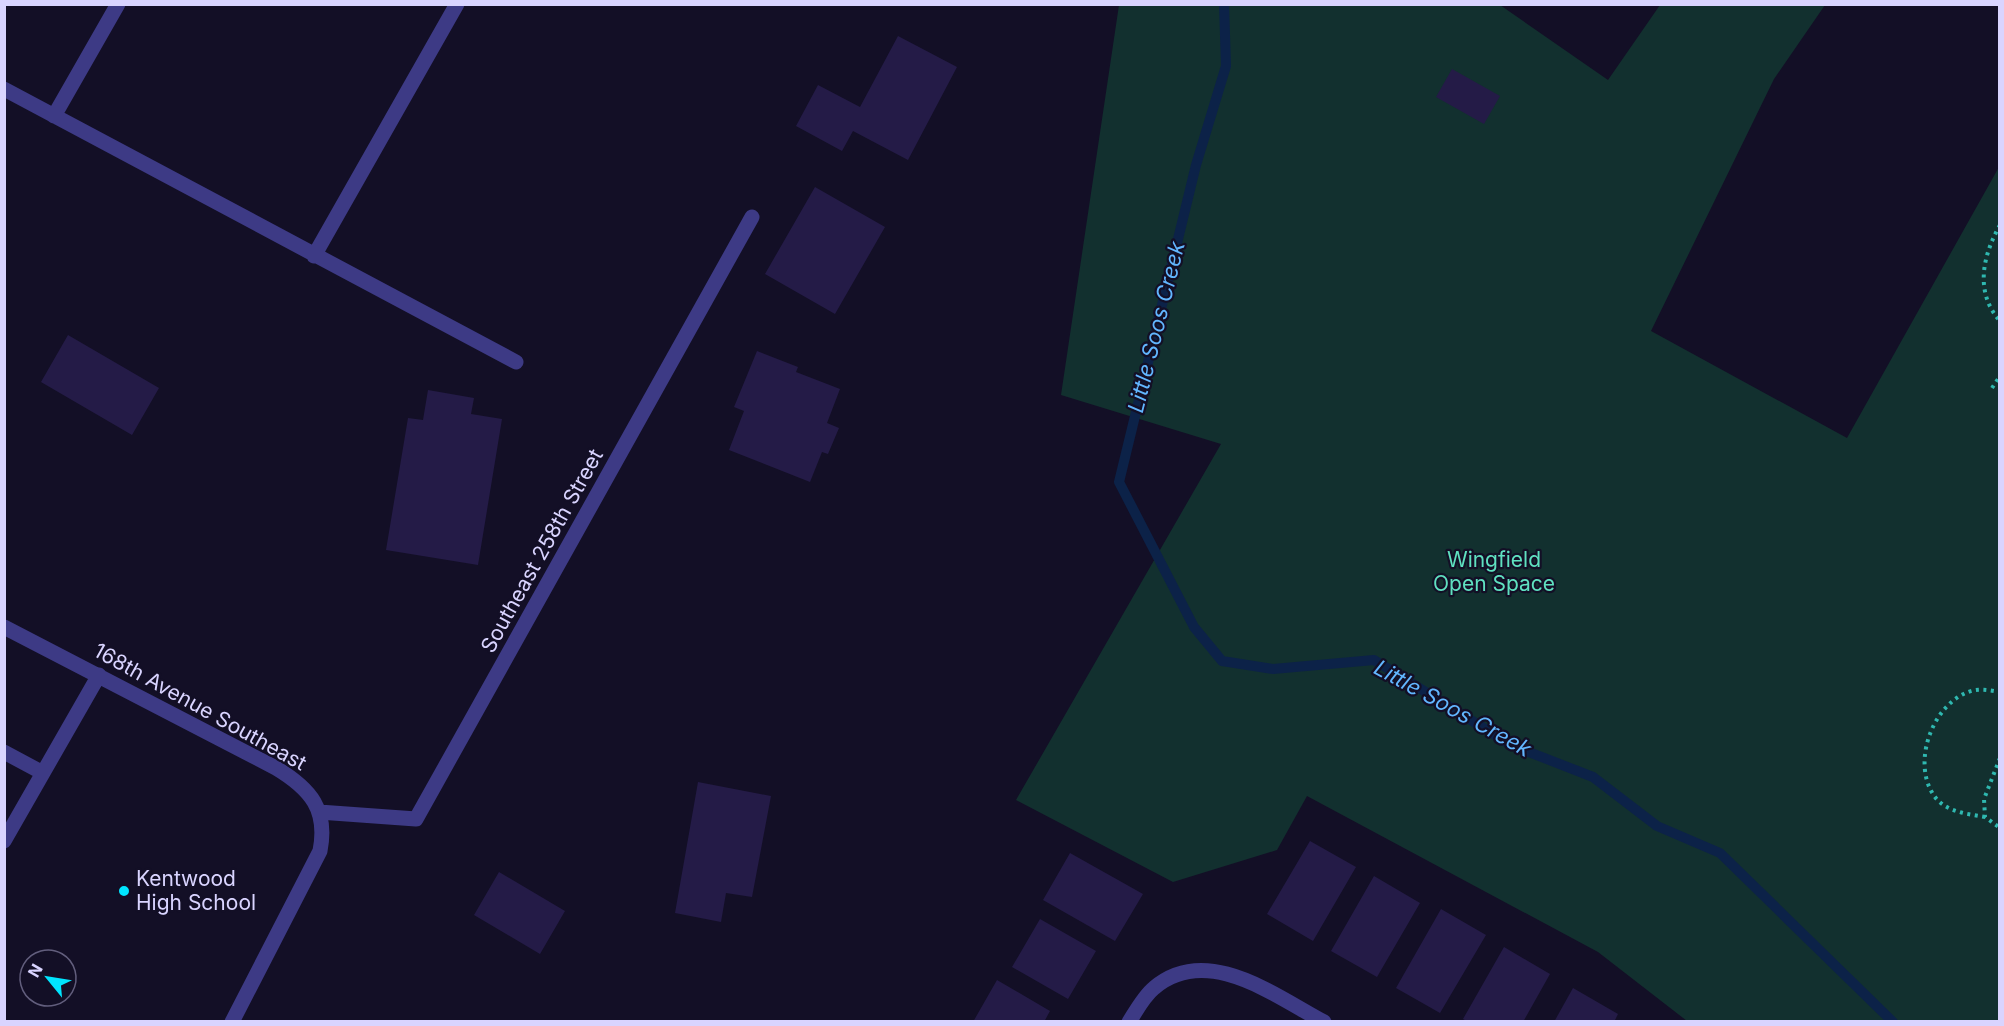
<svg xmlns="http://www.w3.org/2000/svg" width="2004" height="1026" font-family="Inter,sans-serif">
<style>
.green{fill:#12302f}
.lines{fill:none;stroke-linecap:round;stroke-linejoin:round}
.stream{stroke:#0c2248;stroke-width:10}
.building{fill:#241b47}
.path{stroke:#2fb8b0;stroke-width:4;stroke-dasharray:3 4.5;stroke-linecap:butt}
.minor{stroke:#3d3a85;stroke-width:15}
.poi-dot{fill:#00e5ff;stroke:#130f26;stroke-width:2}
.labels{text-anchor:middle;stroke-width:4.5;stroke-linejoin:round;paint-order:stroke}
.street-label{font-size:21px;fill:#d9d4ff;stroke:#130f26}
.park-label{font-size:21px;fill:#5fe0c0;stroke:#130f26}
.poi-label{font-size:21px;fill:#d9d4ff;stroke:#130f26;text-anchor:start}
.water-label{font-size:22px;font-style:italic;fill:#62b6ff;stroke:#130f26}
</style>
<rect width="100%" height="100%" fill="#130f26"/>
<path class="green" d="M1119,5H1500L1608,80L1660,5H1825L1774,79L1651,331L1847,438L1999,167V1021H1687L1598,952L1307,796L1277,850L1173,882L1016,800L1221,444L1061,395Z"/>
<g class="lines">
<path class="stream" d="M1224,4L1226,66L1196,165L1119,482L1194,627L1222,661L1273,669L1374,660L1511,745L1593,777L1657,826L1720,853L1893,1022"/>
</g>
<path class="building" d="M898,36L957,67L908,160L853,131L842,151L796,126L818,85L860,107Z
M1452,69L1500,96L1484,124L1436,97Z
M815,187L885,227L835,314L765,274Z
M68,335L159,388L132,435L41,382Z
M757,351L798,367L796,372L840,389L827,423L839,428L828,454L822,452L810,482L729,450L744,411L734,407Z
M428,390L474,398L471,414L502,419L478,565L386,550L408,418L423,420Z
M698,782L771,796L752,897L726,893L721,922L675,913Z
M1310,841L1356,867L1313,941L1267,914Z
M1070,853L1143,894L1115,941L1043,900Z
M499,872L565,911L540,954L474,915Z
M1374,876L1420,903L1377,977L1331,951Z
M1441,909L1486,935L1440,1013L1396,988Z
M1040,919L1096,951L1068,999L1012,967Z
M1504,947L1550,974L1523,1022H1468L1463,1019Z
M997,980L1050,1011L1044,1022H973Z
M1573,988L1618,1014L1614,1022H1554Z"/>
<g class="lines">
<path class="path" d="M2000,225C1983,255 1974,292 2000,321
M1992,388L2000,376
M2000,758L1984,799L1985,817L2000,828
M1985,817C1968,814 1946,812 1935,797C1911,765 1931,706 1968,692C1978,688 1989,690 2000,692"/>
<path class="minor" d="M4,89L516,362
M54,116L118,4
M314,256L457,4
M4,627L276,768C311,789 328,810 320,851L232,1022
M4,752L43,773
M319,812L416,819L752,217
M4,841L99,675
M1129,1022C1136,1011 1144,996 1154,988C1207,943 1275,996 1324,1022"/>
</g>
<circle class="poi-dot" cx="124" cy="891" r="6"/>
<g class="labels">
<g class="street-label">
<text transform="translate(542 551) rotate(-61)" y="7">Southeast 258th Street</text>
<text transform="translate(200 707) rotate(29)" y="7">168th Avenue Southeast</text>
</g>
<g class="park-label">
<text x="1494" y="567">Wingfield<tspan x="1494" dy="24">Open Space</tspan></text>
</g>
<g class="poi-label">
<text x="136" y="886">Kentwood<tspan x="136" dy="24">High School</tspan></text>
</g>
<g class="water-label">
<text transform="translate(1156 327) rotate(-76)" y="8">Little Soos Creek</text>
<text transform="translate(1453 708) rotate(29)" y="8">Little Soos Creek</text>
</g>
</g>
<rect width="2004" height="1026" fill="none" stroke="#d9d4ff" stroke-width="12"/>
<g transform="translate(48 978) rotate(300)"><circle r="28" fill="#130f26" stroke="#625e7d" stroke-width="1.5"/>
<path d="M0-4.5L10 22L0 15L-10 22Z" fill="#00e5ff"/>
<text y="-9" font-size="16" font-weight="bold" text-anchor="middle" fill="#d9d4ff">N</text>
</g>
</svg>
